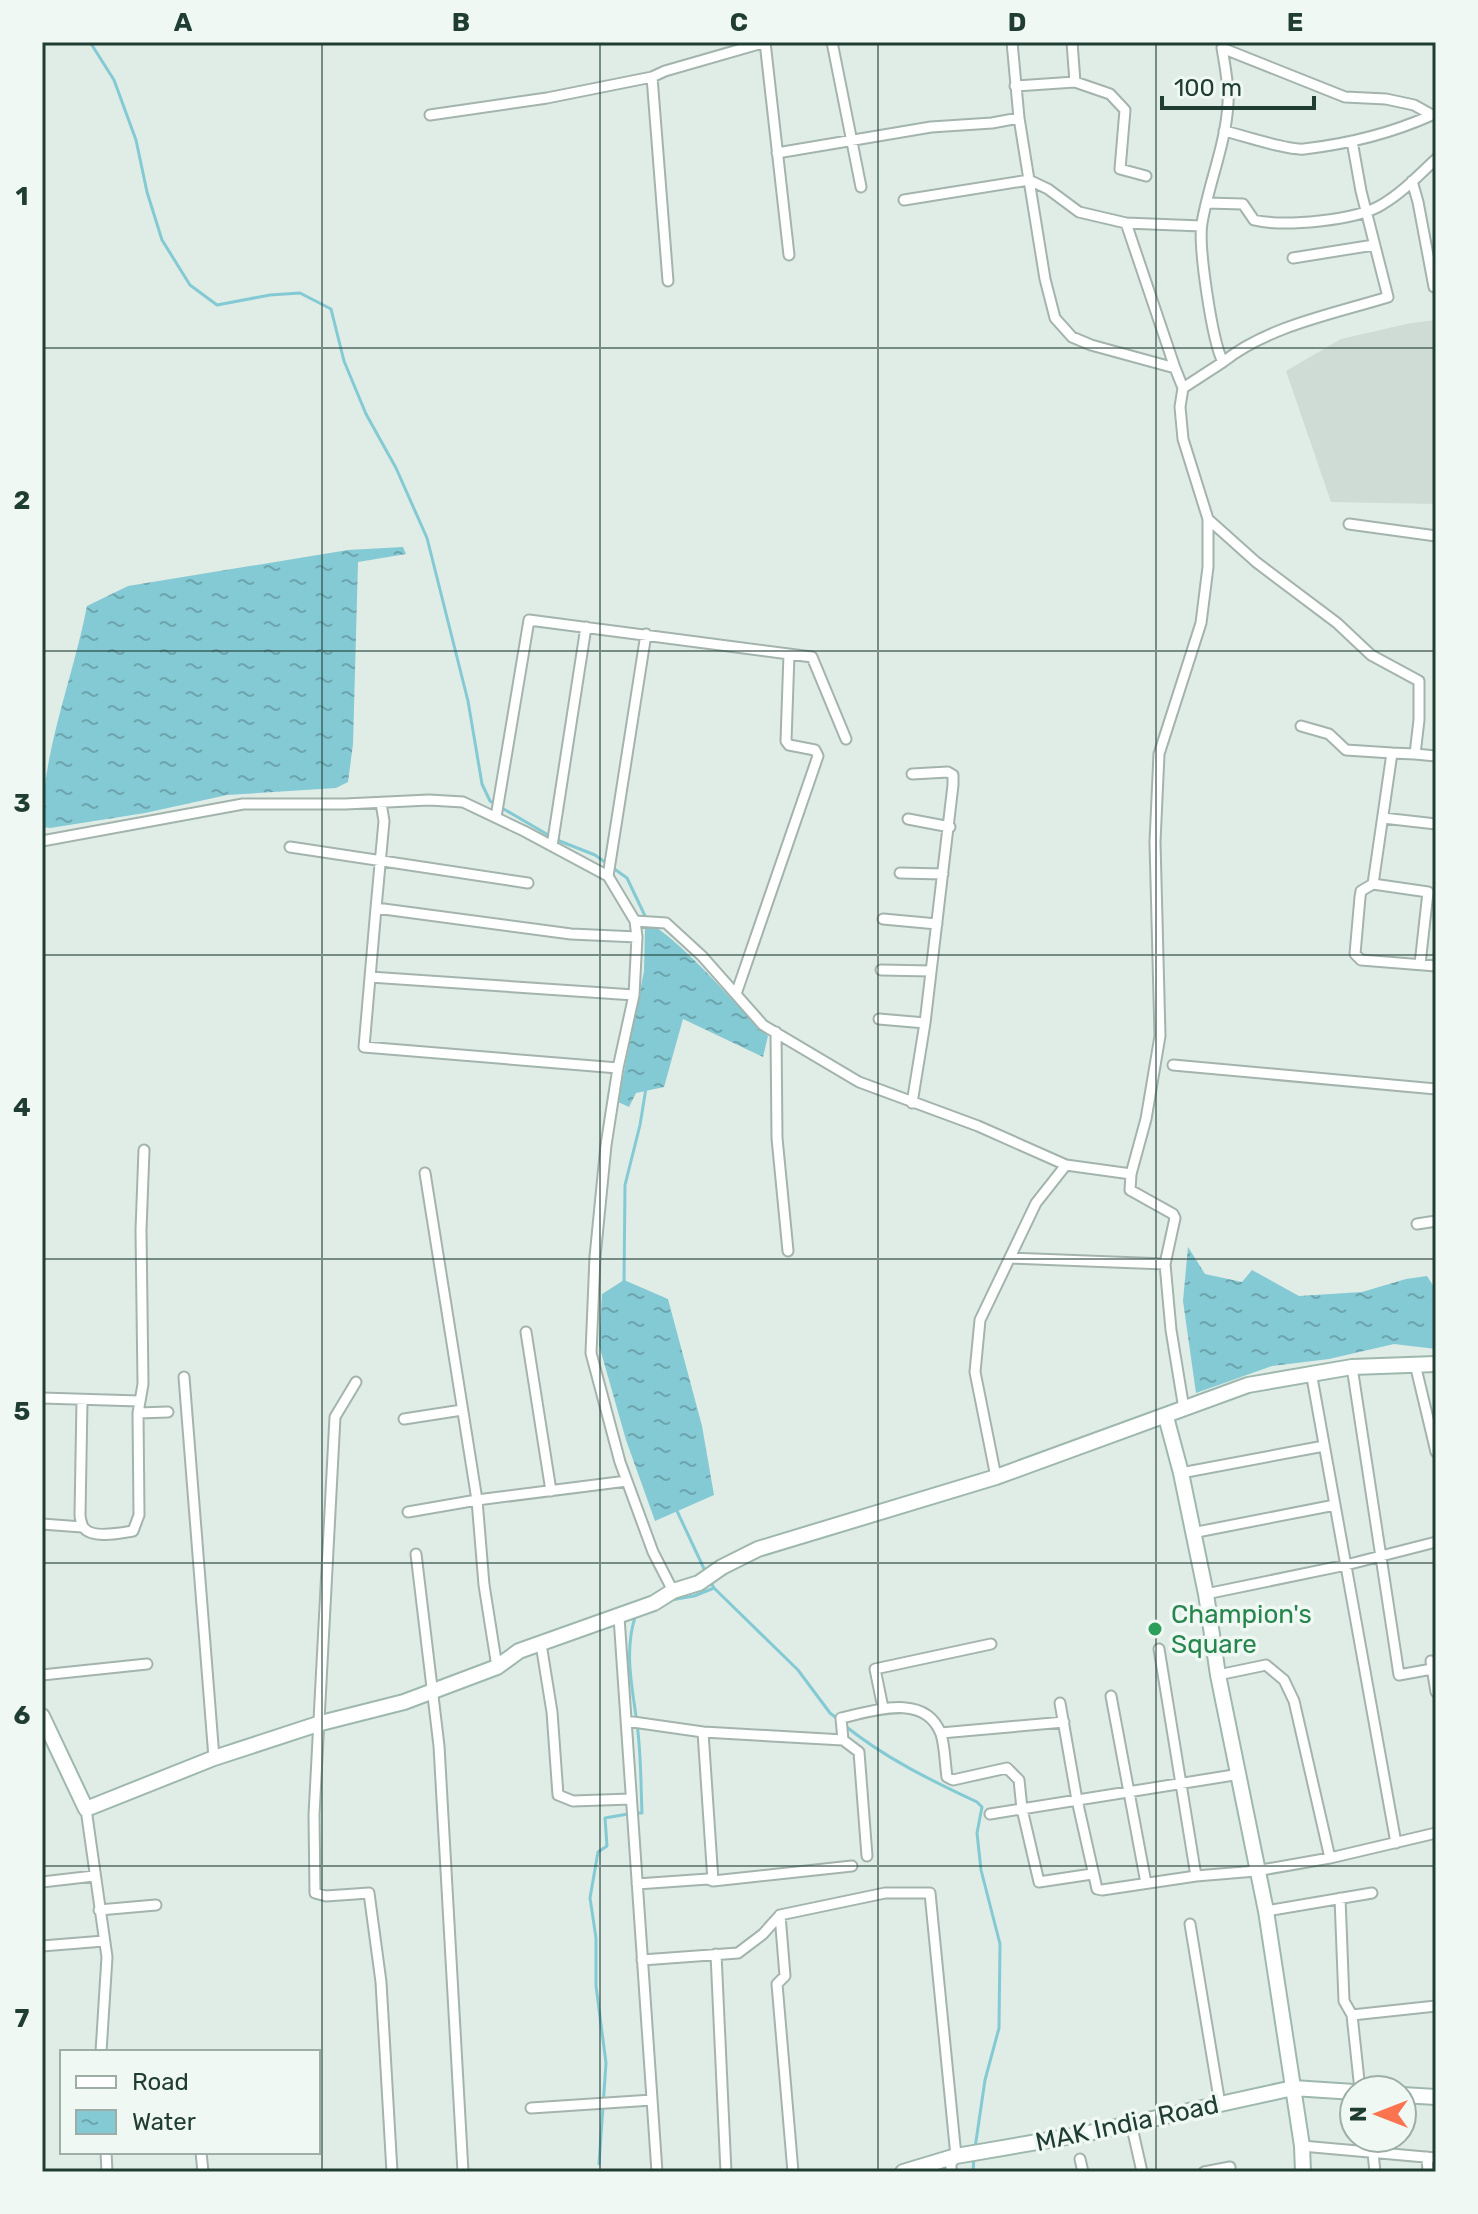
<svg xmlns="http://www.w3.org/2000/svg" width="1478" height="2214" font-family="Rubik,sans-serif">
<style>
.built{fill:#cedcd5}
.water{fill:url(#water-ripples)}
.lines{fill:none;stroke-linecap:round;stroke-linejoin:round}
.stream{stroke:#84cad4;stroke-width:3}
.street-casing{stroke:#a3b4ad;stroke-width:13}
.secondary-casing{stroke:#9eb8ae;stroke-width:18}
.street{stroke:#fff;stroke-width:9}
.secondary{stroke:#fff;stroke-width:14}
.grid{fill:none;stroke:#203d34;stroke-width:2;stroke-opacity:0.55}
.leisure-dot{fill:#2e9e5b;stroke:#f0f8f4;stroke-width:3}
.labels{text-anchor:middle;stroke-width:7;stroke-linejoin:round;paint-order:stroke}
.leisure-label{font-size:26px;fill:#27864d;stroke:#f0f8f4;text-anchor:start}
.street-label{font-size:26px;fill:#203d34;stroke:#f0f8f4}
.neatline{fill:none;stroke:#203d34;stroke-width:3}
.grid-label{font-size:26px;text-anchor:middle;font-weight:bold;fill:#203d34}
</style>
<defs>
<pattern id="water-ripples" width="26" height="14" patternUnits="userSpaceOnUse" patternTransform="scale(2)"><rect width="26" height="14" fill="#84cad4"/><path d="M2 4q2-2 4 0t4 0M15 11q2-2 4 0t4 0" fill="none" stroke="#6ca5ad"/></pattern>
</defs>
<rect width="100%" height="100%" fill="#e0ece6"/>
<path class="built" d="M1436,320V504L1331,502L1286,371L1341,339L1411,323Z"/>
<path class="water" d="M403,547L406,554L358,562L353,744L348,782L336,788L227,795L145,813L50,828L42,827C42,751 73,679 87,606L128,586L348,550Z
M656,927C698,958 730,1000 768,1036L763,1057L683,1019L664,1087L636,1093L629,1107L618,1102L644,971L645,928Z
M1188,1247L1205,1274L1242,1282L1252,1270L1299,1296L1362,1292L1406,1279L1427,1276L1436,1290V1349L1394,1344L1329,1359L1272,1366L1196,1393L1183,1301Z
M624,1280L668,1299L702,1426L714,1495L655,1521L626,1440L599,1345L602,1294Z"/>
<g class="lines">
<path class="stream" d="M90,42L114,80L136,140L147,192L162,240L190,285L217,305L270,295L300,293L331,309L344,361L366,414L396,468L427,538L468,701L482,784L490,801L495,804
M502,808L550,836
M557,840L595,855L627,878L646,918
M624,1283L625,1185L640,1125L646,1088
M677,1511L706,1573
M709,1579L714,1588L798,1670L830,1713L839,1720
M671,1600L694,1596L714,1588
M635,1617C622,1659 636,1700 639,1743C641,1766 641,1789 642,1813H636
M844,1725C885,1758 930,1780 977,1802L982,1807L977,1833L981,1870L1000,1944L999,2028L985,2080L975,2148
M599,2164L606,2063L596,1986V1938L590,1898L598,1852L607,1846L605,1818L628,1814
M973,2172L974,2156"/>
<g class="street-casing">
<path id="street" d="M765,42L789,255
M832,42L861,187
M1012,42L1019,118L1045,279L1055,318L1072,337L1091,345L1175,368L1183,388
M1072,42L1075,82L1110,94L1125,110L1120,169L1146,176
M652,77L668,281
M1015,86L1075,82
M430,115L547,98L652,77L665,71L766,42
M1224,131C1242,135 1289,151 1304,149C1347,144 1392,133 1432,115
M777,153L931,127L992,123L1019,118
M1412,181L1418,202L1434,287
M904,200L1029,180L1048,189L1079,212L1126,223L1201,226
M1207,203L1243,204L1254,220C1283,227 1357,221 1383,204C1403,192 1419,175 1436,159
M1126,223L1175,368
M1293,258L1374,245
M1223,362C1268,326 1333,314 1388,297L1361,191L1352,141
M1208,519L1256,562L1337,623L1371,655L1419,681V720L1415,754L1436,756
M1349,524L1436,536
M1301,726L1329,734L1346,750L1392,753
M1415,754L1392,753L1373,884L1361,891L1360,897L1355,954L1361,960L1436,966
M381,803L384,821L376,908L571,934L637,937
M496,817L529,620L812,657L846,739
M1383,818L1436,824
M908,819L950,827
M42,841L243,804H345L429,800L463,802L524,831L608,876L635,921L637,937L634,995L618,1068L606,1145L595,1257L591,1353L620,1462L653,1552L673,1591
M552,846L586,627
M290,847L528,883
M900,873L943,874
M608,876L646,634
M1373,884L1428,892L1420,964
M376,908L364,1047L618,1068
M883,919L937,924
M635,921L666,923L702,956L763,1025L859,1082L978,1126L1066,1165
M881,970L931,971
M370,977L634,995
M736,994L818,756L815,750L789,745L786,741L789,654
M879,1019L925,1023
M776,1032L777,1138L788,1251
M1173,1065L1436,1089
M912,1103L925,1023L953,785V775L948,772L912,774
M425,1173L477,1500L627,1481
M1131,1174L1130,1190L1173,1214L1175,1218L1165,1264L1171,1330L1184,1409
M1417,1224L1436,1221
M1011,1258L1165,1264
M526,1332L551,1491
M1415,1364L1436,1452
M1352,1367L1399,1675L1432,1669
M1311,1372L1396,1843
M184,1377L214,1758
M356,1382L335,1417L314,1815L315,1893L326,1896L369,1893L381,1982L392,2172
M42,1398L139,1401
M82,1401L80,1515C80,1518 82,1526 84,1528C92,1539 121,1533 133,1531L139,1515L138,1413L143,1384L141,1230L144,1150
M138,1413L168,1412
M404,1419L462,1410
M1181,1473L1324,1446
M996,1477L975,1372L980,1320L1036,1203L1066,1165L1131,1174L1146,1119L1160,1036L1155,842L1159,754L1201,623L1208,567V519L1183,439L1180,407L1183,388L1223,362C1212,341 1198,246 1202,223C1209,182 1226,144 1228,103C1229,85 1225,66 1222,48L1345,97L1386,99L1414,105L1432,115L1436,114
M408,1512L477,1500L484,1585L497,1667
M42,1524L82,1527
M1192,1533L1335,1505
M416,1554L439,1746L463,2172
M1206,1594L1346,1565L1436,1542
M619,1617L657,2172
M541,1644L552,1712L558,1795L573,1801L631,1799
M1159,1649L1196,1876
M1431,1661L1436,1692
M42,1675L147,1664
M1218,1675L1266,1665L1284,1680L1294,1701L1330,1858
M1111,1696L1146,1883
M1060,1703L1077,1800L1097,1889L1102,1890L1196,1876L1256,1871L1330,1858L1436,1833
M883,1708L875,1669L991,1644
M626,1721L703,1732L713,1881L852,1866
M703,1732L843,1740
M941,1733L1064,1722
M86,1809L107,1957L101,2052
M990,1814L1240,1774
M867,1856L859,1752L843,1740L841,1718C873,1711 925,1692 941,1734C945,1747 945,1764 947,1777L953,1780L1007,1768L1019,1780L1022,1809L1039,1882L1092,1874
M42,1882L94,1876
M637,1884L708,1879L713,1881
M1340,1898L1344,2001L1352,2015L1360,2090
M99,1910L156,1905
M1266,1911L1372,1893
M1190,1924L1220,2104
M42,1946L104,1941
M716,1954L726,2172
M642,1960L738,1953L763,1934L780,1915
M1352,2015L1436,2006
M531,2108L652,2100
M1131,2123L1142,2172
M1302,2146L1436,2158
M106,2152L107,2172
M201,2152L203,2172
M1373,2153L1375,2172
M1427,2157L1428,2172
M1080,2159L1083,2172
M793,2172L777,1984L785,1976L780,1915L885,1893H930L956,2156L951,2164V2172
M1204,2172L1230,2167V2172"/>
</g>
<g class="secondary-casing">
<path id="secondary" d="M1166,1417L1181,1473L1206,1594L1218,1675L1266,1911L1302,2146L1303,2172
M42,1716L86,1809L214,1758L321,1723L404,1702L497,1667L519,1651L654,1603L673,1591L699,1583L722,1567L758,1549L996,1477L1248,1385L1352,1367L1436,1364
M1402,2095L1436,2097
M903,2172L956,2156L1084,2134L1293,2088L1354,2092"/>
</g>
<use href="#street" class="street"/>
<use href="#secondary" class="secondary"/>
</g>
<path class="grid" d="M322,42V2172M600,42V2172M878,42V2172M1156,42V2172M42,348H1436M42,651H1436M42,955H1436M42,1259H1436M42,1563H1436M42,1866H1436"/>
<circle class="leisure-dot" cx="1155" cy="1629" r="8"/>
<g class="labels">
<g class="leisure-label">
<text x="1171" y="1623">Champion's<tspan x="1171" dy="30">Square</tspan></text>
</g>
<g class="street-label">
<text transform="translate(1127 2123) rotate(-12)" y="9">MAK India Road</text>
</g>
</g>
<rect width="1478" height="2214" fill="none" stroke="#f0f8f4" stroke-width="88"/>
<rect x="60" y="2050" width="260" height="104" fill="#f0f8f4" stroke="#9dada7" stroke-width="2"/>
<rect x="76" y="2076" width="40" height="12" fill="#ffffff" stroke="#9dada7" stroke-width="2"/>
<text x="132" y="2090" font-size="24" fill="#203d34">Road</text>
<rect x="76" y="2110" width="40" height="24" fill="url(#water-ripples)" stroke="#9dada7" stroke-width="2"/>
<text x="132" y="2130" font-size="24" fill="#203d34">Water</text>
<g transform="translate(1378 2114) rotate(270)"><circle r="38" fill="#f0f8f4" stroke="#9dada7" stroke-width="2"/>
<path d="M0-6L14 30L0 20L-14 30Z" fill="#fa7450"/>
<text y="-12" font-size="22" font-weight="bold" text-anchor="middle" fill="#203d34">N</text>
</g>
<path d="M1162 96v12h152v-12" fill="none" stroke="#203d34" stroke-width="4"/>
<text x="1174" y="96" font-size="24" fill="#203d34" stroke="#f0f8f4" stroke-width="6" paint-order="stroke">100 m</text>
<rect x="44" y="44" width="1390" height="2126" class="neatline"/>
<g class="grid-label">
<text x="183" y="31">A</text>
<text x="461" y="31">B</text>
<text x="739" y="31">C</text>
<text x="1017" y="31">D</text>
<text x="1295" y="31">E</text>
<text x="22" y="205">1</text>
<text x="22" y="509">2</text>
<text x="22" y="812">3</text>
<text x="22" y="1116">4</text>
<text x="22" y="1420">5</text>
<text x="22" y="1724">6</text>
<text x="22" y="2027">7</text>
</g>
</svg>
